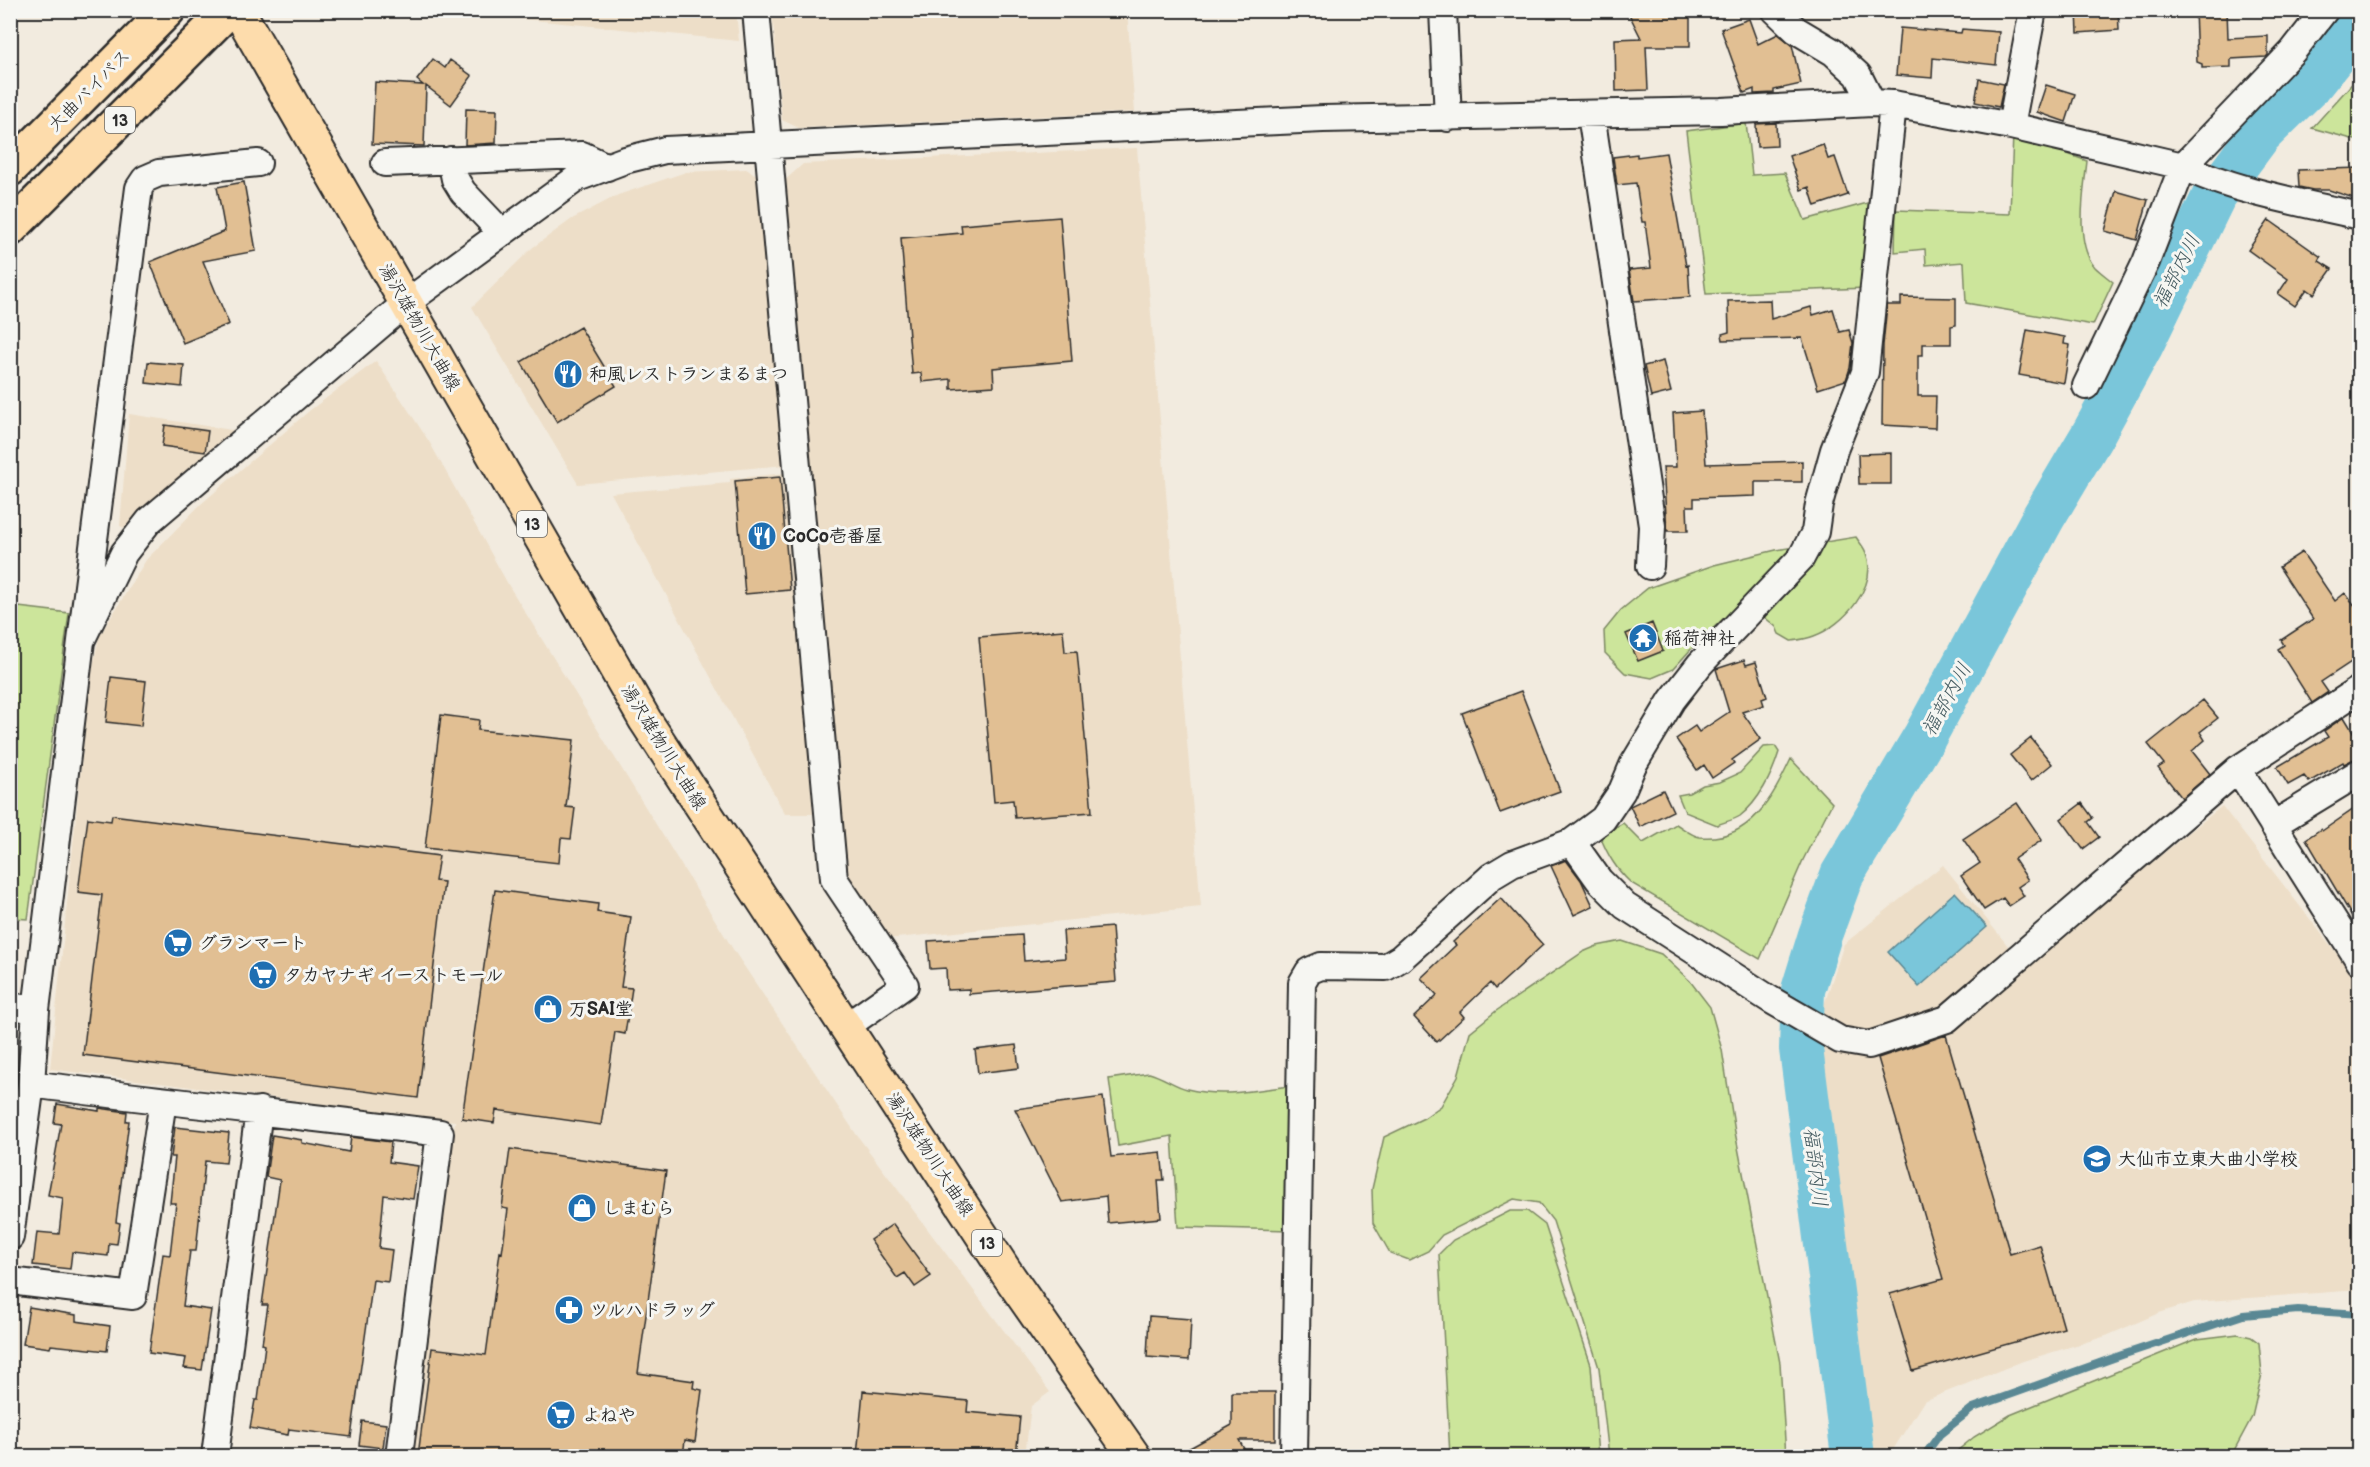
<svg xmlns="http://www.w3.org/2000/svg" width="2370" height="1467" font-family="'Balsamiq Sans','Klee One',sans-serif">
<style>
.built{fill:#eddec8}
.green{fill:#cce59b;stroke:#7c8863;stroke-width:1.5}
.water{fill:#7ac6da;stroke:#5a8894;stroke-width:1.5}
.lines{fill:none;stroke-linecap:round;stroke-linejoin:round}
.stream{stroke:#5a8894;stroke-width:8}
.river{stroke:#7ac6da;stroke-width:44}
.building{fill:#e1bf93;stroke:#2b2b2b;stroke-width:1.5}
.minor-casing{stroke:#2b2b2b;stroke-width:30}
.major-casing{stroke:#2b2b2b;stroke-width:36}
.highway-casing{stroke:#2b2b2b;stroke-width:38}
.minor{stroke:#f6f6f2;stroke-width:26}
.major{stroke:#fddcac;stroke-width:32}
.highway{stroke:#fddcac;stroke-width:33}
.labels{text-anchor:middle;stroke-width:6;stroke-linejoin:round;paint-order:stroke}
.shield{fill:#f6f6f2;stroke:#686867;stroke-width:1.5}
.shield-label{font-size:16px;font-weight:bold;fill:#2b2b2b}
.street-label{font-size:18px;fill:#2b2b2b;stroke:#f6f6f2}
.poi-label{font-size:18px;font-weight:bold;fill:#2b2b2b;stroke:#f6f6f2;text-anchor:start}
.water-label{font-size:20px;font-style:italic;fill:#435a60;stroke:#f6f6f2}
</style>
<rect width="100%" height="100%" fill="#f2ebdf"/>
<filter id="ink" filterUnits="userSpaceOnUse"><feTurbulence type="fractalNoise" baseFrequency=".0167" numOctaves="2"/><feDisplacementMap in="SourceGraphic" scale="12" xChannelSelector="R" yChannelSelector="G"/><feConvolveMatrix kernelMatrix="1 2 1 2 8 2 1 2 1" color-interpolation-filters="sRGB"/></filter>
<g filter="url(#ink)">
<path class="built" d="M446,11H736L739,41Z
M772,11H1127L1135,112L799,128L782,120Z
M1137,148L1201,907L886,939L844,883L783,182L803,164Z
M746,169L762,178L785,465L578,484L472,307L532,248L572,219L618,195L686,172Z
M376,361L430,443L509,586L736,954L856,1134L1050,1392L1031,1406L1025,1456H413L455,1121L50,1069L90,680L99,637L146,560L201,504L309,411Z
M129,414L238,431L128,529L120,526Z
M786,473L813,814H785L611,493L730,483V479Z
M2222,806L2359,982V1290L2194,1302L2159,1313L2106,1336L2023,1361L1924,1401L1889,1456H1872L1817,1027L1844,944L1943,865L2024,966Z"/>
<path class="green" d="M2359,76V141L2312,128Z
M1746,123L1752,175L1785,173L1805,220L1871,202L1867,288L1706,294L1686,131Z
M2013,134L2087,161C2084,190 2074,244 2095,267C2100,272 2107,277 2113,282L2093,325L1966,303L1964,262L1926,265L1925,249L1895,252L1896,210L2010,214Z
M1856,537C1859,542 1864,547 1866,553C1879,586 1843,626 1814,636C1807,639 1798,640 1791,641L1779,634L1776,627L1763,616L1723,619L1693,647L1673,669L1652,678L1625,673L1605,653L1604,631L1621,610L1648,588L1714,565L1776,550Z
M10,606L69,613L28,919L11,918Z
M1775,746L1779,752C1772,775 1759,801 1740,816C1734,820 1724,822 1717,825L1685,812L1678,795L1689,793L1703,785L1720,782L1740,773L1764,747Z
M1791,759L1832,803L1803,860L1760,959L1631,883C1616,869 1608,856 1600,836L1623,823L1643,843L1676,824C1683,828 1692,836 1700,837C1750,842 1773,797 1791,759Z
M1622,941L1661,954L1690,981L1710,1007L1722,1050L1735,1132L1780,1363L1786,1456H1609L1599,1368L1553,1221L1539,1203L1514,1199L1442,1235L1428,1251L1409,1260L1390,1253L1373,1223L1372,1189L1384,1137L1424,1118L1441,1106L1458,1076L1470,1032L1496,1011L1583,952L1597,946Z
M1149,1073C1164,1077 1174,1086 1187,1089C1221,1098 1256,1090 1290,1086L1288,1230L1178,1227L1172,1136L1118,1146L1109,1079Z
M1510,1211H1527L1545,1225L1591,1365L1598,1456H1450L1439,1254L1453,1240Z
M2238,1334L2251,1337L2259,1343L2262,1374L2252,1417L2231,1456H1951L1974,1437L2010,1415L2197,1339Z"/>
<path class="water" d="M1955,892L1987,927L1919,987L1888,952Z"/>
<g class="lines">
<path class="stream" d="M1924,1456L1940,1434L1973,1408L2122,1355L2243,1315L2298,1310L2360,1314"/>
<path class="river" d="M1853,1456L1801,1049L1803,990L1820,935L1842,875L1925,736L2043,518L2093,434L2141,346L2214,196L2260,134L2311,84L2360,23"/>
</g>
<path class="building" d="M1627,10H1690V46H1646L1648,90L1616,91L1615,39L1641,38Z
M2077,10H2118L2119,30L2078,33Z
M2195,10H2227L2228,38L2268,36V55L2266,57L2231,59V67L2202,68V64L2197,62Z
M1749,19L1758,44L1778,34L1792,45L1801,84L1774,90V93L1754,94V89L1744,93L1721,29Z
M1900,28L1961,33L1962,29L1999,32L1996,65L1933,58L1932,78L1896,75Z
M433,59L445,68L450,60L472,76L451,105L426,86L424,146L372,144L375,82L423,85L417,80Z
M1979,79L2004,84L1999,107L1975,102Z
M2046,85L2075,94L2066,122L2037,112Z
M466,109L497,110L496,143L465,145Z
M1776,123L1777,146L1757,147L1756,124Z
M1823,144L1828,159L1835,157L1848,195L1815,206L1809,187L1801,190L1789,156Z
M1666,153L1686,266L1688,265L1690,297L1634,301L1629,270L1651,268L1645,222H1642L1636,183L1617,185L1613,157L1637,154V157Z
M2360,168V200L2329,190H2313L2299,187L2298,170Z
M244,182L256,251L203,261L229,324L183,343L150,262L225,231L217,187Z
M2116,191L2148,200L2137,240L2105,231Z
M1060,217L1072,361L993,368L994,386L951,389V379L922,382L921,373L912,374L901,238L962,233L961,225Z
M2269,220L2321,257L2319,261L2332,269L2314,294L2307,289L2295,306L2278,294L2288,279L2248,250Z
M1901,297L1956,298V325L1951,326V344H1923V355H1918V396H1936L1935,428L1882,425L1883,345L1887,305H1901Z
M1770,300L1771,319L1811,307L1813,315L1833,309L1840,332L1849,330L1853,343L1850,368L1846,380L1818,389L1802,338L1723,340L1722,334L1729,332L1728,301Z
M580,327L616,386L557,422L521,362Z
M2027,330L2065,337L2064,344L2070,345L2064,383L2019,375Z
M1663,361L1671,392L1651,397L1644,366Z
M148,362L184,365L182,387L146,383Z
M1702,411L1706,464L1802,461V482H1755V496L1694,498V506H1687L1688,531H1667L1663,467H1676L1673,413Z
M165,425L208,431L205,452L162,446Z
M1891,453V484H1859L1858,454Z
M780,477L790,590L745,594L735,481Z
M2302,552L2335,601L2345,593L2360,612V656L2321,682L2328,692L2312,703L2278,649L2284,645L2281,640L2313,619L2279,567Z
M1652,623L1663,651L1638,661L1626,634Z
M1063,630L1065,652L1077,651L1092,812L1015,818L1013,800L994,802L979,637Z
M1744,660L1746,665L1756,662L1767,697L1762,699L1764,705L1742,712L1761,739L1732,760L1734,763L1712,778L1704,765L1697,770L1676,739L1695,726L1699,732L1729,712L1716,669Z
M111,677L146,681L141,726L106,722Z
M1521,691L1560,791L1500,813L1462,713Z
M2203,700L2218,718L2200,732L2205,740L2192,751L2210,774L2182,798L2158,768L2164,764L2148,744Z
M441,715L479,720L478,730L574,740L566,807L575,808L571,839L561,838L559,863L425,848Z
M2344,717L2360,743V756L2344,764L2343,762L2309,782L2304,776L2288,785L2277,767L2328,737L2324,731Z
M2031,738L2052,764L2031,781L2010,755Z
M1663,790L1673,811L1640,827L1630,806Z
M2017,803L2042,840L2014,859L2028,880L2018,887L2024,896L2009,906L2003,898L1984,910L1961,876L1980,863L1963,839Z
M2082,803L2093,818L2088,822L2099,837L2083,849L2061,819Z
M2360,805V930L2306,839L2321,829L2322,831Z
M112,815L439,856L435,881L444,882L418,1098L83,1055L102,895L78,892L88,818L111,821Z
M1566,860L1581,880L1593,906L1574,915L1551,866Z
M495,890L598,904L597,912L631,917L621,987L632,988L625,1034L615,1032L601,1125L496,1110L494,1123L462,1118Z
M1501,898L1543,945L1495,989L1490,983L1460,1012L1464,1017L1437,1042L1414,1017L1437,995L1421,978L1456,945L1453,942Z
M1112,927L1116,982L969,994V989L947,990L946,968L930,969L928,941L1022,935L1024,961L1065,958L1063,931Z
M1946,1035L2010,1254L2040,1245L2064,1328L1913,1371L1890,1294L1943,1279L1878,1058Z
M1016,1045L1019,1068L978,1073L975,1050Z
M1103,1097L1111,1157L1161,1152L1164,1180H1158L1161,1218L1108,1223L1106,1196L1062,1202L1015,1109Z
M57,1104L99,1111V1108L127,1112L126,1121H129L116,1222L120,1223L117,1244L109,1243L108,1256L72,1252L70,1269L33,1265L37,1232L59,1234L63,1198L48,1195L61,1124L54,1123Z
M175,1127L229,1133L226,1163L205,1161L196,1251H190L183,1306L211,1310L202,1370L184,1368L186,1358L149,1353L163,1254L170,1255L176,1203H170L175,1157H171Z
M272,1135L302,1140V1143L349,1152L351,1137L391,1142L389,1162L418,1166L413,1199L384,1195L379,1248L392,1250L388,1282L373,1280L351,1437L289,1429L288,1435L250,1428L255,1400H258L265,1345L262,1344L268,1305H262L280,1180L266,1177Z
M510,1149L666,1171L638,1373L694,1381L693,1388L702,1390L695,1442L685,1440L683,1456H418L432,1348L486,1355L500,1252L502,1253L508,1209L502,1208Z
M893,1224L931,1276L915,1287L905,1273L897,1278L870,1240Z
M29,1307L76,1315V1321L110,1326L107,1351L51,1345L50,1348L23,1344Z
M1149,1316L1191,1319L1189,1360L1147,1357Z
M863,1391L968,1401L967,1412L1020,1417L1016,1456L963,1453V1456H857Z
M1232,1392H1275V1440H1239L1248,1456H1175L1232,1425Z
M362,1421L386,1424L383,1448L359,1445Z"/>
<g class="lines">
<g class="minor-casing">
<path id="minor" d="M756,10L834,879L905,985L847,1026
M1443,10L1448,118
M1775,10L1796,30L1833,52L1858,75L1872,103
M1591,114L1652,526L1650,566
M2011,126L2033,10
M451,160L455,179L463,192L502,233
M385,163L582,155L607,167
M2086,386L2146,262L2183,166L2293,51L2325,10
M81,641L124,553L149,521L406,303L577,178L625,160L665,150L1323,119L1721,111L1872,103L1893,104L2011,126L2183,166C2233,191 2304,203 2360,216
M2238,769L2360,962
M2273,825L2360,772
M1572,842L1599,880L1625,906L1771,1000L1840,1040L1869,1045L1947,1019L2238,769L2360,689
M10,1006L36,1010
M31,1084C167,1102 304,1116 440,1133L399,1456
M10,1237L31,1084L36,1010L81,641L139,188L145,179L159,173L258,163
M10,1281L133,1296L163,1101
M215,1456L259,1110
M1294,1456L1302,983L1309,971L1321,966L1386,967L1401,958L1492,876L1512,864L1572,842L1603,819L1622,791L1633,765L1672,700L1700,664L1801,558L1815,532L1819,504L1834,450L1865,372L1893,104"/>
</g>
<g class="major-casing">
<path id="major" d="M238,10L645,720L1006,1272L1134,1456"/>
</g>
<g class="highway-casing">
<path id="highway" d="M10,169L168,10
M10,229L229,10"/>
</g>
<use href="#minor" class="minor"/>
<use href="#major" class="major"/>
<use href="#highway" class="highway"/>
</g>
</g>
<defs>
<g id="restaurant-disc" transform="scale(1.5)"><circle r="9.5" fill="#1f6fb2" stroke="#f6f6f2"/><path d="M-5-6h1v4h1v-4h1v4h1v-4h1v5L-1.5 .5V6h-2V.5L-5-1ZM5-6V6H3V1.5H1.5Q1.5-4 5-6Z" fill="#fff"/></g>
<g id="temple-disc" transform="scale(1.5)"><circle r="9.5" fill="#1f6fb2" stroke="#f6f6f2"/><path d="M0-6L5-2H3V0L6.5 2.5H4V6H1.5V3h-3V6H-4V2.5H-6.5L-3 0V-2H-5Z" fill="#fff"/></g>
<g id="supermarket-disc" transform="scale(1.5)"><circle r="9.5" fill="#1f6fb2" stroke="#f6f6f2"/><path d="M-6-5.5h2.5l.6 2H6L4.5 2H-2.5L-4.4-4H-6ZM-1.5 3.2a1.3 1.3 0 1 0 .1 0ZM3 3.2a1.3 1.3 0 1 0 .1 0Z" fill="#fff"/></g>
<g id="shop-disc" transform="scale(1.5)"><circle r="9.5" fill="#1f6fb2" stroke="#f6f6f2"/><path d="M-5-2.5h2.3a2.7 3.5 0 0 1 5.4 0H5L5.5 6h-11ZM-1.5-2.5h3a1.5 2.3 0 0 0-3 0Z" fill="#fff"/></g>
<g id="school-disc" transform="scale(1.5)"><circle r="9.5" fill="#1f6fb2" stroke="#f6f6f2"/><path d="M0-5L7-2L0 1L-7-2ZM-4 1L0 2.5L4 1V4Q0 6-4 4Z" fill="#fff"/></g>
<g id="pharmacy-disc" transform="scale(1.5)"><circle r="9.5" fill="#1f6fb2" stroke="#f6f6f2"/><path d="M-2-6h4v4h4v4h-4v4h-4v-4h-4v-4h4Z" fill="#fff"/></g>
</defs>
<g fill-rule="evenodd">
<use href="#restaurant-disc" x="568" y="374"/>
<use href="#restaurant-disc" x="762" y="536"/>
<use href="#temple-disc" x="1643" y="638"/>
<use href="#supermarket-disc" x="178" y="943"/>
<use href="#supermarket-disc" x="263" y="975"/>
<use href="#shop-disc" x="548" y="1009"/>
<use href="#school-disc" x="2097" y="1159"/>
<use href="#shop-disc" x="582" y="1208"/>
<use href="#pharmacy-disc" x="569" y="1310"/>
<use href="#supermarket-disc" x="561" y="1415"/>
</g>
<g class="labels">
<g class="shield">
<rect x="105" y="107" width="30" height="26" rx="4.5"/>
<rect x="517" y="511" width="30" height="26" rx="4.5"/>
<rect x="972" y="1230" width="30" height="26" rx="4.5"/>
</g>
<g class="shield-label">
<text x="120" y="126">13</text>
<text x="532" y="530">13</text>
<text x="987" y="1249">13</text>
</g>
<g class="street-label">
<text transform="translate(89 90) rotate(-45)" y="6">大曲バイパス</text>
<text transform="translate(420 327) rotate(60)" y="6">湯沢雄物川大曲線</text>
<text transform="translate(664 747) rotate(58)" y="6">湯沢雄物川大曲線</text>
<text transform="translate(930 1154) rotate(57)" y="6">湯沢雄物川大曲線</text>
</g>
<g class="poi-label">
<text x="589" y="380">和風レストランまるまつ</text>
<text x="783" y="542">CoCo壱番屋</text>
<text x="1664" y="644">稲荷神社</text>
<text x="199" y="949">グランマート</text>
<text x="284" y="981">タカヤナギ イーストモール</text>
<text x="569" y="1015">万SAI堂</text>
<text x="2118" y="1165">大仙市立東大曲小学校</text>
<text x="603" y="1214">しまむら</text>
<text x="590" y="1316">ツルハドラッグ</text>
<text x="582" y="1421">よねや</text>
</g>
<g class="water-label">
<text transform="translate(2176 271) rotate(-63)" y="7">福部内川</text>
<text transform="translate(1946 699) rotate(-61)" y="7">福部内川</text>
<text transform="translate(1816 1167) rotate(83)" y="7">福部内川</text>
</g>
</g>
<rect width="2370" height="1467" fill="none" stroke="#f6f6f2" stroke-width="36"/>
<rect x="18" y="18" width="2334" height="1431" fill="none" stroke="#2b2b2b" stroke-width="2" filter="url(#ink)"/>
</svg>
